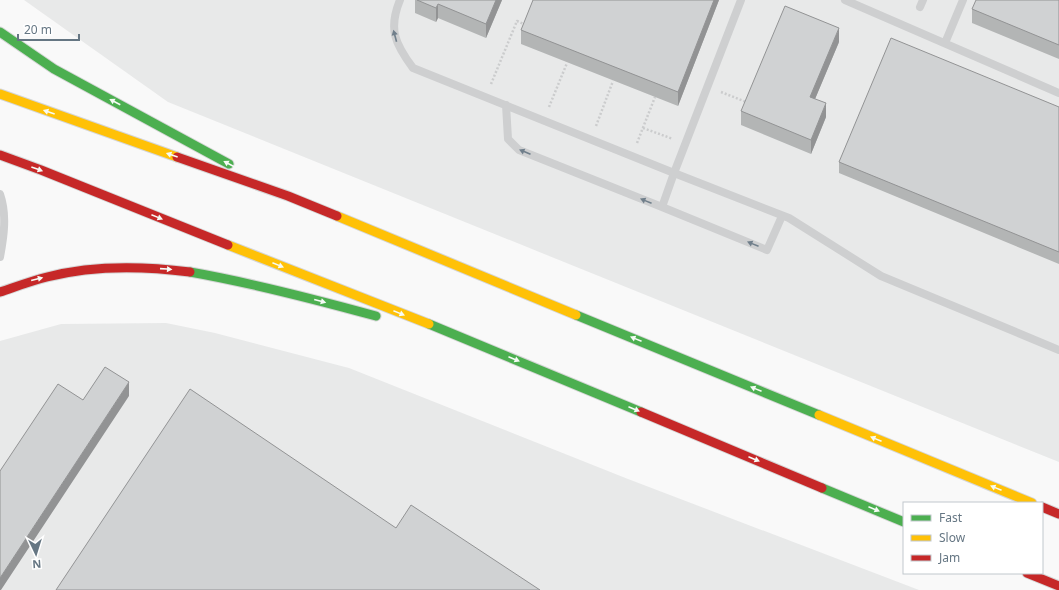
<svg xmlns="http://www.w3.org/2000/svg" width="1059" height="590" font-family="'Noto Sans',sans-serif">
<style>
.built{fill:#e8e9e9}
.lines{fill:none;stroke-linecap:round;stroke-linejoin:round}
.fast-casing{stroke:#d5d6d6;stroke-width:11}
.slow-casing{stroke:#d5d6d6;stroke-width:11}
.jam-casing{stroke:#d5d6d6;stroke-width:11}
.path{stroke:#cbcccd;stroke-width:2.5;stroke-dasharray:2 2;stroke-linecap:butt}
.lane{stroke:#cecfd0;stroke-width:8}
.fast{stroke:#4caf50;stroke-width:9}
.slow{stroke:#ffc107;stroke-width:9}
.jam{stroke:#c62828;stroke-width:9}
.wall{fill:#b3b5b5}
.shaded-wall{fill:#929394}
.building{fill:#d0d2d3;stroke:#929394}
.oneway{fill:#707f8b}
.oneway2{fill:#f6fbf6}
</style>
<rect width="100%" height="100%" fill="#f9f9f9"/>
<path class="built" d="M24,0H1059V462L168,102Z
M166,323L215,333L349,368L628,479L919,590H0V341L61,324Z"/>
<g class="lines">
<g class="fast-casing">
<path id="fast" d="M0,32L54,69L229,164
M190,272C253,283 314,299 376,316
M576,315L819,415
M429,324L641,412
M822,488L904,522"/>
</g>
<g class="slow-casing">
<path id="slow" d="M0,94L177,157
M337,216L576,315
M228,245L429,324
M819,415L1032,503"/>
</g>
<g class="jam-casing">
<path id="jam" d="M0,155L41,170L228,245
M177,157L288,196L337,216
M0,292C15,287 31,281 47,277C93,265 143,266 190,272
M641,412L822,488
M1042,507L1059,514
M1027,573L1059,586"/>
</g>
<path class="path" d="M491,84L517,21L526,25
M721,92L746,102
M549,107L567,63
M596,126L613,81
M643,128L673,139
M637,143L655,97"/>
<path class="lane" d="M400,0C388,29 395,44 413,68L674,173L662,207L519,150L508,139L506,105
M741,0L674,173L789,218L881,276L1059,350
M845,0L1059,93
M920,7L923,0
M945,43L963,0
M0,194C7,214 4,236 0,257
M662,207L767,250L782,216"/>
<use href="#fast" class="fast"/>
<use href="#slow" class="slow"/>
<use href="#jam" class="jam"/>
</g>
<path class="wall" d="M415,0H502L486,38L438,18L436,22L415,13Z
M533,0H719L678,106L521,44V30Z
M1059,0V59L972,23V9Z
M839,42L815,99L826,117L811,154L741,125V111Z
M1059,107V264L839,173V162Z"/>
<path class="shaded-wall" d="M496,0H502L486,38V24Z
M714,0H719L678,106V92Z
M438,4V18L436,22V8Z
M839,28V42L810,111V97Z
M826,103V117L811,154V140Z
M129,382V396L1,590H0V578Z"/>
<path class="building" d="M417,0H496L486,24L438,4L436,8Z
M533,0H714L678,92L521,30Z
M976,0H1059V45L972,9Z
M785,6L839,28L810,97L826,103L811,140L741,111Z
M891,38L1059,107V252L839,162Z
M105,367L129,382L0,578V471L58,384L83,400Z
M190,389L396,528L411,505L540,590H56Z"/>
<defs><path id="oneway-solid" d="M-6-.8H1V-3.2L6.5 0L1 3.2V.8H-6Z"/></defs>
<g class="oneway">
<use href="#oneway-solid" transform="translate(395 36) rotate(-105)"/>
<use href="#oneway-solid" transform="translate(525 152) rotate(-157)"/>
<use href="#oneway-solid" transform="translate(646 201) rotate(-158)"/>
<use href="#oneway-solid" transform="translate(753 244) rotate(-158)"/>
</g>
<g class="oneway2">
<use href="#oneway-solid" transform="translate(115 102) rotate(-152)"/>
<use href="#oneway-solid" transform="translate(49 112) rotate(-161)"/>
<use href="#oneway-solid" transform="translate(172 155) rotate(-161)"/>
<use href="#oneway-solid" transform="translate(229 164) rotate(-152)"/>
<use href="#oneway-solid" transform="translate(37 169) rotate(20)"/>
<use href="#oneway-solid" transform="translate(157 217) rotate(22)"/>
<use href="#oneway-solid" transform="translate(278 265) rotate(22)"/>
<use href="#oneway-solid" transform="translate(166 269) rotate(4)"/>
<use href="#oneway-solid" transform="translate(37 279) rotate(-14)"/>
<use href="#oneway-solid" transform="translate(320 301) rotate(15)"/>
<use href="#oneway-solid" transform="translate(399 313) rotate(22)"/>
<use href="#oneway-solid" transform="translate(636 339) rotate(-158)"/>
<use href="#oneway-solid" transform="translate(514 359) rotate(23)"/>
<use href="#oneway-solid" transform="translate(756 389) rotate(-158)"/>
<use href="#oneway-solid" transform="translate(634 409) rotate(23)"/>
<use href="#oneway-solid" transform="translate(876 439) rotate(-158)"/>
<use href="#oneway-solid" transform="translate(754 459) rotate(23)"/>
<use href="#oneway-solid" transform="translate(996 488) rotate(-158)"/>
<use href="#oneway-solid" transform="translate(874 509) rotate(23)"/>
</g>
<rect x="903" y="502" width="140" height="72" fill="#ffffff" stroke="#c1c8cd"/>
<rect x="911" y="515" width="20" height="6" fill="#4caf50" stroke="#c1c8cd"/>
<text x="939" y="522" font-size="12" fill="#657683">Fast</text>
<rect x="911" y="535" width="20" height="6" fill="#ffc107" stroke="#c1c8cd"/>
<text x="939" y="542" font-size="12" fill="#657683">Slow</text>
<rect x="911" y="555" width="20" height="6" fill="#c62828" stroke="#c1c8cd"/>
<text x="939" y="562" font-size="12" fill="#657683">Jam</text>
<g transform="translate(36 554) rotate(176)" stroke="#ffffff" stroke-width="3" paint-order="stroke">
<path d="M0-3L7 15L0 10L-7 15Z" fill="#657683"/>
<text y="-6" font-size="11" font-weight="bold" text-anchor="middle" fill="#657683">N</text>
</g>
<path d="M18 34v6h61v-6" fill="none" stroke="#657683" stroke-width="2"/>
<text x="24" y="34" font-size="12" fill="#657683" stroke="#ffffff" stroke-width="3" paint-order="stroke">20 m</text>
</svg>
